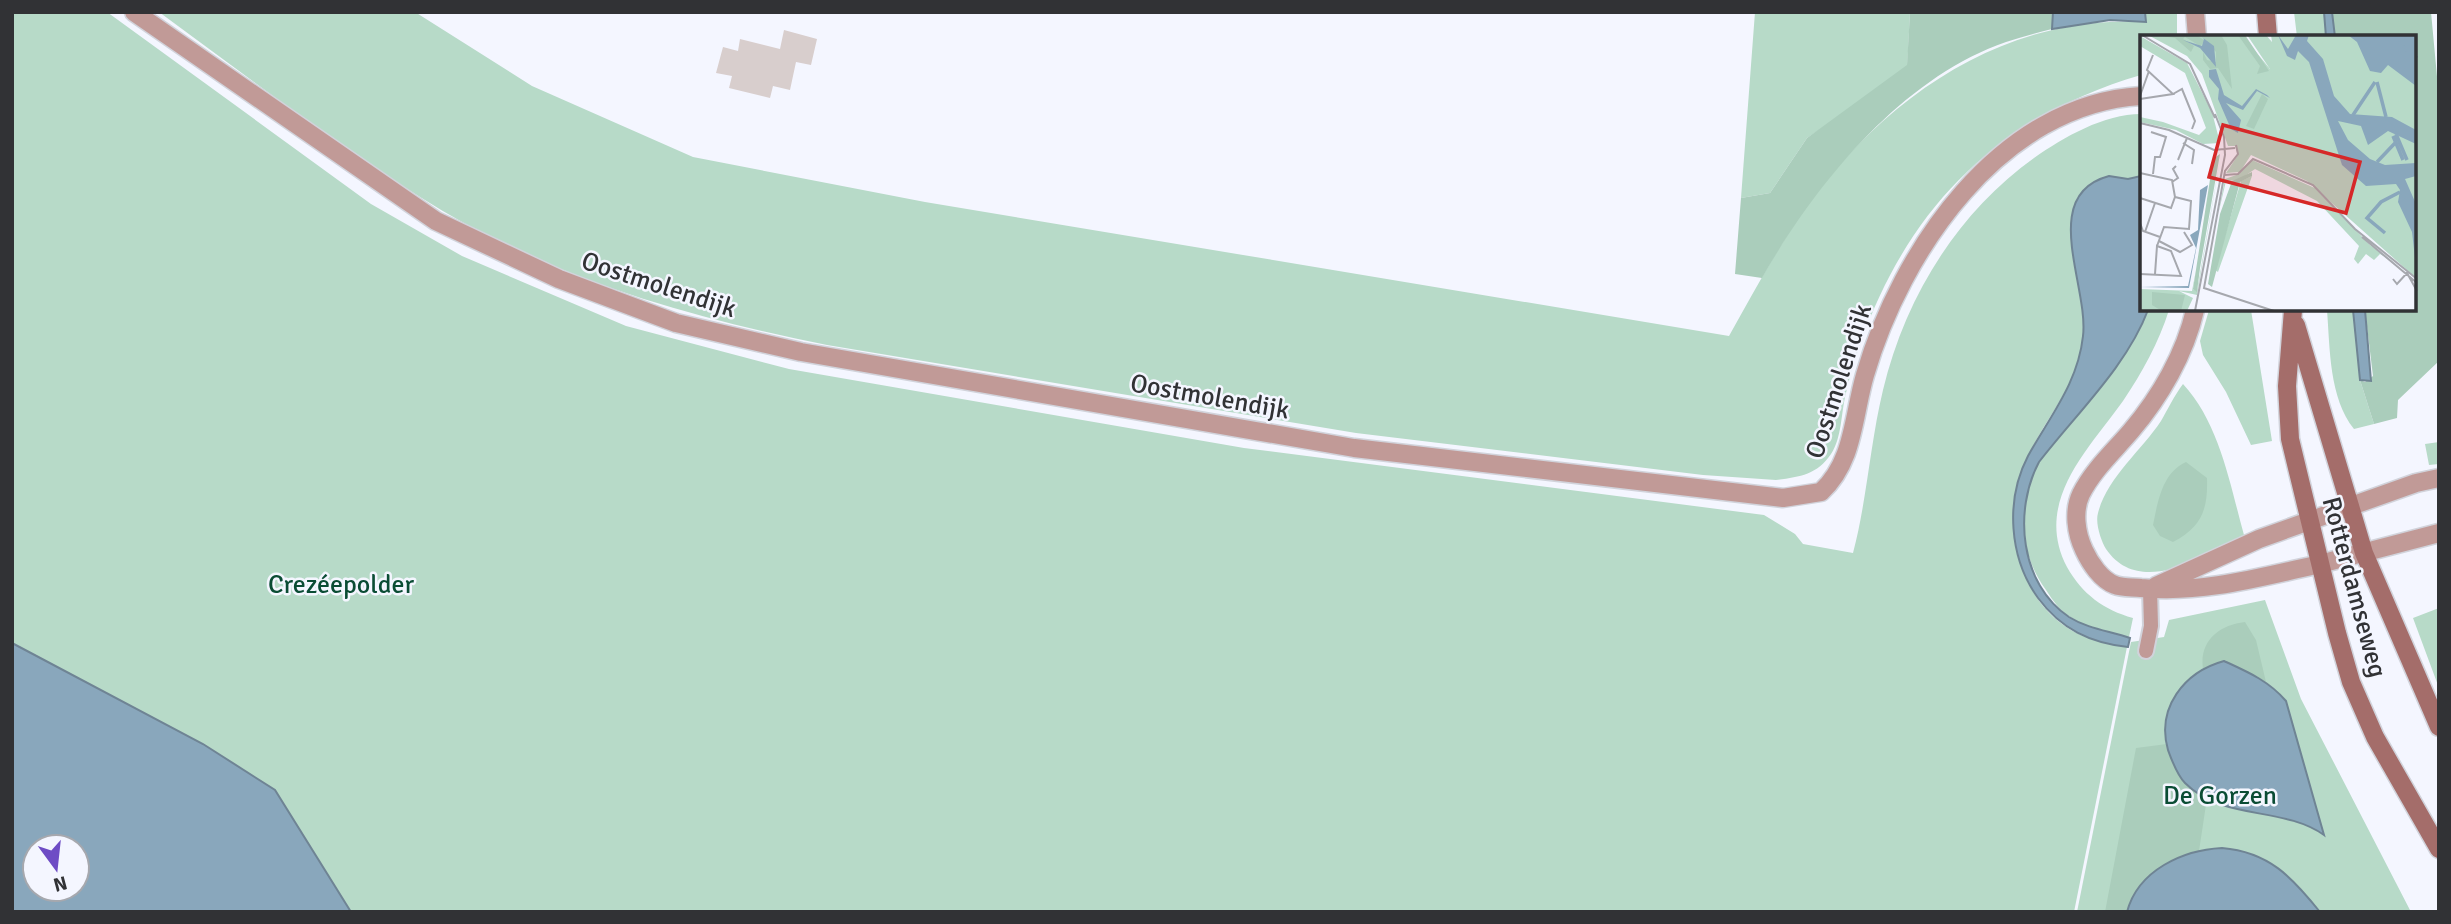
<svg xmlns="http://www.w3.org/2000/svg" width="2451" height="924" font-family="Signika,sans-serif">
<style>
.green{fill:#b7dac8;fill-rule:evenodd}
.forest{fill:#aacdbb}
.water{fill:#89a7bc;stroke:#6f8494;stroke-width:2;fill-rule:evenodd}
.building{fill:#d8cecd}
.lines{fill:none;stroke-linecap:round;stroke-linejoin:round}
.service-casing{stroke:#d1d3db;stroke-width:18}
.minor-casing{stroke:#d1d3db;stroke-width:21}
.tertiary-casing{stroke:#d1d3db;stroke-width:21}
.secondary-casing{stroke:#d1d3db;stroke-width:21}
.service{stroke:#c19a97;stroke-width:14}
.minor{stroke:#c19a97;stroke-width:18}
.tertiary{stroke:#c19a97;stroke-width:18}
.secondary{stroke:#a46d6a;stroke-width:18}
.labels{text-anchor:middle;stroke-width:5;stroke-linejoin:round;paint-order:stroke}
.street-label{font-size:26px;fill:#313235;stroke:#f4f6ff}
.park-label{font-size:26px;fill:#0a4c34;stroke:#f4f6ff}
.inset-river{fill:none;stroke:#89a7bc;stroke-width:3.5}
.inset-road{fill:none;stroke:#a6a8ae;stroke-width:2}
.view{fill:#d62828;fill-opacity:0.15;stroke:#d62828;stroke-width:3.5}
.inset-edge{fill:none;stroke:#313235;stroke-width:3.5}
</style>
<rect width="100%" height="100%" fill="#f4f6ff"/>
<path class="green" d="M12,12H107L371,204L462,256L626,326L789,369L1244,448L1764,515L1795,534L1803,544L1853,553C1867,500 1870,444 1883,390C1905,298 1957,213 2034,158C2064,137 2104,114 2141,114V176L2128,179L2109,176L2077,198C2073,216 2070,232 2072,250C2075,280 2088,309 2083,340C2073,394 2047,414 2027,459C2001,517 2014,596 2071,630C2088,640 2107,643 2127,647L2074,912H12ZM35,847H77V889H35Z
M159,12H415L532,86L693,157L925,202L1729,336C1755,290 1780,242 1812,199C1891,93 2008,14 2145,22V12H2177V37H2141V75C2001,116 1910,204 1861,342C1855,359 1850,375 1846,393C1841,412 1842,438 1831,454C1817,475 1799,477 1776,480L1703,475L1356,433L827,345C685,317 543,275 420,197C330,140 245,75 159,12Z
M1755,12H1910L1907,71L1807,138L1770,193L1741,198Z
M2294,12H2324L2326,37H2297Z
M2148,310H2169C2159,342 2142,373 2123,401C2088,450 2033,502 2067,567C2082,594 2104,610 2133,618L2129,637C2109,632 2089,629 2072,618C2061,612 2053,601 2046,590C2018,552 2017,503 2039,462C2076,414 2127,366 2148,310Z
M2209,310H2251L2272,441L2251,445L2226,392L2203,355L2200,341Z
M2327,310H2353L2360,380L2374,424L2354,429C2329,398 2330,348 2327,310Z
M2183,384C2220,424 2230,485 2244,535L2237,543C2198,559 2138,596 2106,549C2101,541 2095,523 2098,513C2107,478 2141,451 2161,421C2168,409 2174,396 2183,384Z
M2439,442V464L2429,465L2425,444Z
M2265,600L2301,699L2411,912H2077L2131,642L2164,637L2169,620Z
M2439,608V688L2413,618Z"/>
<path class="forest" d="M1910,12H2053L2052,29C2037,33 2021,37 2006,42C1901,78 1815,185 1762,278L1735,274L1741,198L1770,193L1807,138L1907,65Z
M2332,12H2431L2439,98V361L2398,400L2397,418L2374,424L2360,380L2365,382L2373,376L2365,310H2414V37H2335Z
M2186,462L2207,478C2208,509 2202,527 2173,542L2160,536L2153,525C2158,501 2162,473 2186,462Z
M2245,622L2256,640L2266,682L2255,675L2210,665L2203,669C2199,641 2219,625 2245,622Z
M2167,744C2173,765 2187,788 2207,798L2199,851L2181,856L2129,903L2127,912H2105L2136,748Z"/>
<path class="water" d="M2053,12H2145L2146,22L2110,20L2052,29Z
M2324,12H2332L2335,37H2326Z
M2109,176L2128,179L2141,176V310H2148C2127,366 2076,414 2039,462C2013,511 2020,584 2069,617C2088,629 2110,631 2130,638L2128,647C2090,643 2061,629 2038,598C2009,558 2005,500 2028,456C2050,416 2078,383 2083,336C2089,286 2038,195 2109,176Z
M2353,310H2365L2371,381L2360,380Z
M12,643L203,744L275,790L351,912H12ZM77,847V889H35V847Z
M2224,661C2248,672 2269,681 2286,701L2324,835C2283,806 2223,821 2185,783C2177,775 2172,761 2168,750C2156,708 2184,672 2224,661Z
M2222,848C2269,852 2292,877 2320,912H2127C2138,870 2183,850 2222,848Z"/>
<path class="building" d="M784,30L817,39L811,65L796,62L790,90L773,86L770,98L729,88L732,76L716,73L723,47L738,51L740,39L780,49Z"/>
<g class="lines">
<g class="service-casing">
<path id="service" d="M2146,651L2151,626L2150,589"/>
</g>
<g class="minor-casing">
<path id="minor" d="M134,12L436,221L559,279L676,323L801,352L1354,448L1783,498L1821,492C1854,462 1853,416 1865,375C1901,251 2000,104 2141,96
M2195,12L2197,37
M2195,310C2185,354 2160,397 2131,431C2114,451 2093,470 2081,494C2073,511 2076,533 2084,550C2090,563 2101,580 2115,585C2122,588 2133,587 2141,588C2202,594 2261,577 2320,564
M2156,586L2259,539L2309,521"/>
</g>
<g class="tertiary-casing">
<path id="tertiary" d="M2309,521L2416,483L2439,478
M2320,564L2439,533"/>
</g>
<g class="secondary-casing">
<path id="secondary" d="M2266,12L2268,37
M2293,310L2287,386L2290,439L2337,633L2351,682L2375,737L2439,849
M2296,325L2364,553L2439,727"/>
</g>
<use href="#service" class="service"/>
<use href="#minor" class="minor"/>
<use href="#tertiary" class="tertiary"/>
<use href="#secondary" class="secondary"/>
</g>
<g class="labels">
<g class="street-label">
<text transform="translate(659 284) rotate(18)" y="9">Oostmolendijk</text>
<text transform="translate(1838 381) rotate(-72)" y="9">Oostmolendijk</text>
<text transform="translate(1210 396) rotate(10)" y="9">Oostmolendijk</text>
<text transform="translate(2355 587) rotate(75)" y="9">Rotterdamseweg</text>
</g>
<g class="park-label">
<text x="341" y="593">Crezéepolder</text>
<text x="2220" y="804">De Gorzen</text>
</g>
</g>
<g transform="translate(2140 35)">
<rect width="276" height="276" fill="#f4f6ff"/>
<path d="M8,0H102L130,34L107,0H126L132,7L131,0H211L276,50V243L167,146L111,120L100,137L86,138L98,120L95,111H88L62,39L47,21ZM0,1L47,28L72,77L80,108L63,109L36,95L0,87V82L23,87L59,100L66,93L45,38L0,11ZM81,119L57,260L39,256L53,263L47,276H0V254L52,256L56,235L53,254L57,256ZM112,125L177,154L230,210L256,229L240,219L234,225L226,219L218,229L214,224L219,211L177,166L115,134L99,145L86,146L78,180L85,144L99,139ZM112,141L78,237L75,235L101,146Z" fill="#b7dac8"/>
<path d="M14,0H57L65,6L60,11L45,2L43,4L54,11L51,17L35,3ZM61,0H81L87,10L92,54L78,33L70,34L63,25V17L67,25L76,27V17ZM98,0H105L129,36L117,39L120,31ZM122,59L128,64L114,94L106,91ZM80,119L60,233L57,257L53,254L69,151L73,124ZM112,137V141L100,147L72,252L68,249L80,179L92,146ZM12,257L45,260L41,276H22L12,270Z" fill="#aacdbb"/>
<path d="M59,0L74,11L76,32L60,13L43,5L62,11L64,4ZM138,0L148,14L156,0H169L167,6L183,24L194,61L210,79L252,82L276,95V109L248,96L228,110L221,91L198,86L208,105L230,124L245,130L276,128V141L265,144L276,169V231L272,197L258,167L260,155L256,149L226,151L202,130L169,27L158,16L155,25L147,21ZM208,0H276V51L248,30L241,38L230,36L217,7ZM76,34L84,60L102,71L116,54L127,60L130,63L117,56L103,75L86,68L101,85L98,98L91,94L78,64L79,54L69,42V35ZM68,150L49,253L0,252L48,251L56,213L50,200L58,195L60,155Z" fill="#89a7bc"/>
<path class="inset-river" d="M249,0L277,23M237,47L246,82M213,80L235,47M256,99L267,125M253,101L263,125M237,127L256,107M245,198L227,183L241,167L260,157"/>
<path class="inset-road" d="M2,0L50,29L75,83M33,59L42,54L55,86L52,94M0,61L9,36M0,64L33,59L7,35L13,20M0,88L29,95L74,115L95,113M11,97L26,102L20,122H15L13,139M43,108L54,115L52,129M96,110L98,119L85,136L64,253L134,276M38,125L47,103M0,138L32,145L35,162M84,140L98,139L113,124L173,150L215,194L277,244M32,147L38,143L33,134L36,131M0,163L31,173L35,162L51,166L49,194L24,192L17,211M0,188L3,196L20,202M5,197L15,168M222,202L277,248M19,206L40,217L52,210L44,197M0,239L41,241L31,216L17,211L15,239M253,244L257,249L267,238L277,256M55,276L85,120L84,102L75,79"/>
<path class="view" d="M83,90L220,127L206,178L69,142Z"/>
<rect width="276" height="276" class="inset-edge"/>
</g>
<rect width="2451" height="924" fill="none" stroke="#313235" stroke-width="28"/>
<g transform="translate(56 868) rotate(165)"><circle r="33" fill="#f4f6ff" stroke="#a6a8ae" stroke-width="2"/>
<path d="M0-5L12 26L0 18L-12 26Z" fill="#6e4cc5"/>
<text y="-10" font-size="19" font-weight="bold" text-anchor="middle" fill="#313235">N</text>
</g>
</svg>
